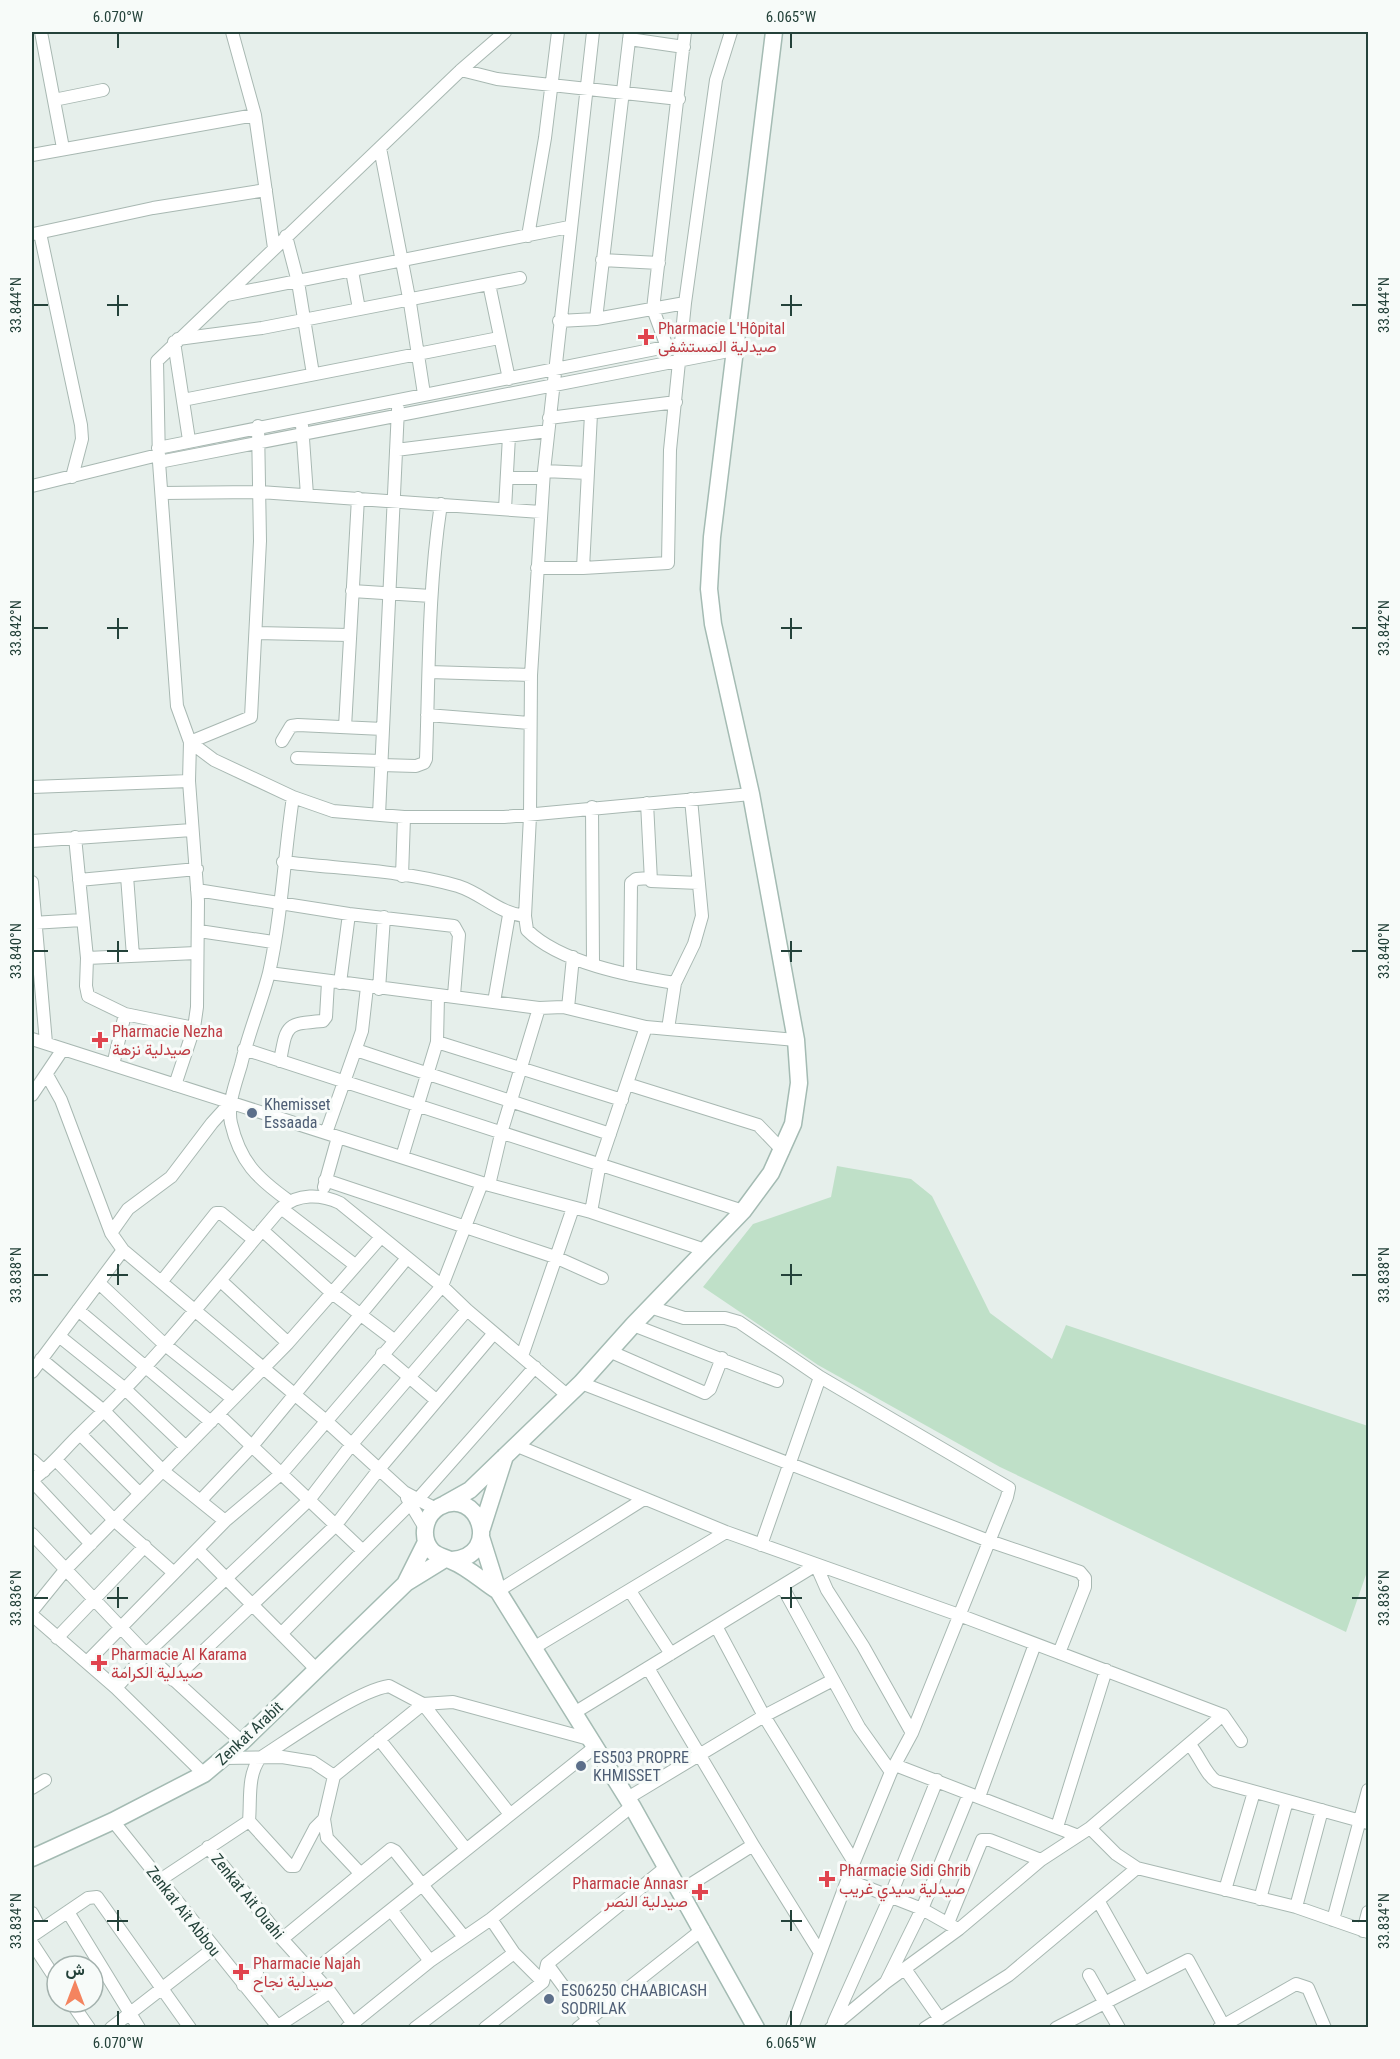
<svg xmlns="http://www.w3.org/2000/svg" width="1400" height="2059" font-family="'Roboto Condensed',Vazirmatn,sans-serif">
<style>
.green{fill:#bfe0c8}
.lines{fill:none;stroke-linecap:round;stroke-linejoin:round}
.street-casing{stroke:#a8b8b2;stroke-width:14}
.secondary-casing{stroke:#a4bbb3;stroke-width:19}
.street{stroke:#fff;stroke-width:12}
.secondary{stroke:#fff;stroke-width:16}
.ticks{fill:none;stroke:#24423a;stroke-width:2}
.health-dot{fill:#e0444e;stroke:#f7fbf9;stroke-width:2}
.service-dot{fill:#5c6f8a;stroke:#f7fbf9;stroke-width:2}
.labels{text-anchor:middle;stroke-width:6;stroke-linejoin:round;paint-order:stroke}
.health-label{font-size:16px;fill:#be3a42;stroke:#f7fbf9;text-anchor:start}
.service-label{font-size:16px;fill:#4e5e75;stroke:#f7fbf9;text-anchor:start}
.street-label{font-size:16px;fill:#24423a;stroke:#f7fbf9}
.neatline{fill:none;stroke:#24423a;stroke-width:2}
.ticks-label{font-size:15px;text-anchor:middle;fill:#24423a}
</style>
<rect width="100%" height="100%" fill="#e6efeb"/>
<path class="green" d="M837,1166L911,1179L932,1196L990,1313L1052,1359L1066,1325L1368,1426V1569L1346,1632L1000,1467L818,1365L703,1287L753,1224L831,1197Z"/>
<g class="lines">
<g class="street-casing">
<path id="street" d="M41,32L63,148
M232,32L255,115L274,248
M505,32L461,70L157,361L159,462L177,706L190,742L214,760L293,797L333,811L404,817H504L751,794
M593,32L544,471L531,675L530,816L525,916L527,930C560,963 631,976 675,983L694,944L702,916L691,799
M629,39L684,47
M461,70L497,79L679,99
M54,100L103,90
M380,148L410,303L424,394
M32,155L255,115
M40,233L81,425L82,439L72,477
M33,234L153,208L266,190
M286,236L298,282L313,374
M528,236L545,138L558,32
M602,260L659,263
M352,271L359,309
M489,284L509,379
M227,295L569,227
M596,319L630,32
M559,321L596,319L685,303
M178,339L262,328L520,278
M174,342L189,440
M667,347L653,309L685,32
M183,400L499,338
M549,418L676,402
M302,425L307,495
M158,448L736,333
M396,450L548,431
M159,462L734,350
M544,471L588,473
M507,478H543
M32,486L158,455
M163,493L260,492L541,512
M505,509L509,436
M537,568H583L668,563L670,450L685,303L716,80L731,32
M583,568L591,414
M352,591L431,596
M256,633L349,635
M429,672L531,675
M427,715L529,723
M345,727L358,498
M282,741L291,726L298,725L383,729
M297,758L381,761
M381,765L416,766L424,763L426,759C429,674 428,588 441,504
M32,787L189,781
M647,803L651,881L699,883
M592,807L593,963
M379,815L398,409
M75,837L87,958L86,986L88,996L125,1014L194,1028
M32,841L192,830
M283,862C340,869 403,870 458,886C483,894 498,913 525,916
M127,876L133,956
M402,876L404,817
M79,880L197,869
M32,882L46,1043
M197,890L349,914L454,926L459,935L454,995
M32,923L82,920
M199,931L273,942
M87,958L196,953
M269,973L539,1008L502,1130L489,1185
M630,975L631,883L636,879L650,878
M340,983L349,914
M379,989L384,917
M494,1002L509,915
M539,1008L563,1007L646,1027L600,1163L591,1212
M568,1008L573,957
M646,1027L668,1029L675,983
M668,1029L796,1040
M32,1039L482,1183L591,1212L705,1250
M437,1042L622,1100
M244,1049L743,1211
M356,1050L610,1134
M280,1061C287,1024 285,1024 323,1021L326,1017L328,982
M113,1065L125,1014
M47,1075L61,1100L111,1233L123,1250L325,1420L404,1492L436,1509
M627,1084L758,1125L783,1151
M175,1085L194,1028L197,1007L198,901L189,781L190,742L251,717L260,541L258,426
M32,1095L63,1049
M326,1133L362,1031L367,987
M402,1157L437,1042L438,996
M325,1180L555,1257L602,1278
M324,1187L338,1137
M289,1201C257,1178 240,1162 231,1123C227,1105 236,1082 241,1065C248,1034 261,1004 269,973C282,915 284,856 293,797
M281,1208L355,1265
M262,1230L332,1293L394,1340
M111,1233L128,1209L171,1177L212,1123L231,1102
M162,1281L216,1213H221L253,1239
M221,1281L288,1343
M99,1283L164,1344L233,1399
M650,1307L684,1318H725L739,1322L820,1377L1009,1488L1007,1497L912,1733L891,1772L854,1862L792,2028
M78,1310L211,1422
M633,1325L777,1381
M59,1336L125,1389L186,1447
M609,1351L705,1393L710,1389L722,1358
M382,1354L436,1400
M522,1356L573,1208
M41,1359L105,1412L163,1471L225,1521
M32,1372L123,1250
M581,1383L989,1541L1080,1572L1085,1578V1587L1059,1653
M219,1415L363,1551L281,1634
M80,1434L140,1494
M515,1445L726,1532L959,1615L1223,1715L1241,1741
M32,1460L44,1471
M56,1460L114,1520L174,1573
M32,1480C51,1467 64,1449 81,1433C154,1364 216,1284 281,1208C298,1193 321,1194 340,1203L442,1286L467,1310L567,1395
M32,1481L91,1544
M407,1498L425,1528
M419,1498L535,1367
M201,1500L253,1445L407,1258
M32,1534L146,1654L242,1742
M761,1545L820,1377
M199,1551L316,1669
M363,1551L409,1505
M782,1586L859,1727L891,1772
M498,1591L644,1499
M630,1591L671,1654
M32,1611L66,1569L288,1343L381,1237
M32,1615L116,1688L204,1774
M716,1626L764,1716L854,1862
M57,1638L145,1546
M535,1647L726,1532
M87,1662L225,1521L282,1473L442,1286L482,1183
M648,1668L753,1845L819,1951
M173,1680L335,1526L380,1468L494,1333
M116,1688L146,1654L309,1500L352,1444L467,1310
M574,1713L816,1565L827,1590L863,1646L912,1733
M379,1739L465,1848
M1190,1745C1199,1755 1206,1775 1216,1781L1368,1823
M225,1758L282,1757L313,1762L334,1776
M895,1765L1076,1835
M32,1788L45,1780
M979,1797L1035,1644
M626,1799L764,1716L833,1680
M324,1819L315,1828L295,1866H290L249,1821C251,1799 247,1776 260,1758C290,1739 356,1691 389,1686L423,1704L509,1813
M113,1821L279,2028
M1057,1827L1106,1670
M1090,1828L1116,1854L1137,1868L1296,1907L1368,1932
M208,1847L282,1939L330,1992L356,2028
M360,1873L327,1838L324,1819L334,1776L423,1704L453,1702L589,1739
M160,1880L249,1821
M848,1880L922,1909L954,1927
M1225,1890L1254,1792
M680,1891L753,1845
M1260,1899L1287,1801
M1099,1902L1144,1982
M1296,1907L1322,1810
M391,1910L430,1961
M68,1912L139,2028
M32,1913L41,1930
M491,1919L514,1953L543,1982
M1333,1920L1368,1790
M948,1923L982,1840H990L1041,1860
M1363,1931L1368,1912
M32,1936L88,1898L97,1897L190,2028
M282,1939L391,1849L395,1851L464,1937
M32,1943L57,1981
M547,1964L594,2028
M905,1969L940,2019
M313,1972L595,1747
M1089,1975L1119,2028
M886,1982L922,1909L969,1794
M243,1985L257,1973
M71,2002L89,2028
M834,2022L890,1897L937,1780
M278,2026L330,1992
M111,2028L214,1948
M347,2028L430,1961L491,1919L632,1806
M415,2028L514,1953
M485,2028L543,1982L547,1964L665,1868
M578,2028L703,1929
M831,2028L885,1983L959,1929L1041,1860L1090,1828L1223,1715
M925,2028L1009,1975L1137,1868
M1056,2028L1188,1960L1225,2028
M1219,2028L1296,1984L1308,1988L1325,2028"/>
</g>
<g class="secondary-casing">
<path id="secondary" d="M445,1504L470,1490L581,1383L633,1325L743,1211L771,1173L793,1124L799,1083L796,1040L751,794L713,624L709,589L712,537L774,32
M482,1528L505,1456
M481,1537L498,1591L632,1806L756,2028
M452,1560C503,1556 479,1485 439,1507C424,1516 420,1538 432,1551C438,1557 445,1557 452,1561C468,1567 483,1582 498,1591
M406,1582L426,1542
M32,1858L113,1821L204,1774L242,1742L406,1583L445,1559"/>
</g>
<use href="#street" class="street"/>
<use href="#secondary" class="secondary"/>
</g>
<path class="ticks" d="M118,33V48M791,33V48M118,295V316M791,295V316M33,305H48M107,305H128M781,305H802M1352,305H1367M118,618V639M791,618V639M33,628H48M107,628H128M781,628H802M1352,628H1367M118,941V962M791,941V962M33,951H48M107,951H128M781,951H802M1352,951H1367M118,1264V1285M791,1264V1285M33,1275H48M107,1275H128M781,1275H802M1352,1275H1367M118,1587V1608M791,1587V1608M33,1598H48M107,1598H128M781,1598H802M1352,1598H1367M118,1910V1931M791,1910V1931M33,1921H48M107,1921H128M781,1921H802M1352,1921H1367M118,2011V2026M791,2011V2026"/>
<g class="health-dot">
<path d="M643 328h6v6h6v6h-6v6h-6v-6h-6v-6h6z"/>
<path d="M97 1031h6v6h6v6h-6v6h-6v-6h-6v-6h6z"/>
<path d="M96 1654h6v6h6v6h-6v6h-6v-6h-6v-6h6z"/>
<path d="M824 1870h6v6h6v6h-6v6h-6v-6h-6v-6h6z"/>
<path d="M697 1883h6v6h6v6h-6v6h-6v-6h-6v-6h6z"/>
<path d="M238 1963h6v6h6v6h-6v6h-6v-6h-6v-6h6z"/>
</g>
<g class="service-dot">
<circle cx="252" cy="1113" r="6"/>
<circle cx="581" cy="1766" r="6"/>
<circle cx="549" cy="1999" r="6"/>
</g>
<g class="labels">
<g class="health-label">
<text x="658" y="334">Pharmacie L'Hôpital<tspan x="658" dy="18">صيدلية المستشفى</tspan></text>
<text x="112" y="1037">Pharmacie Nezha<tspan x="112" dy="18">صيدلية نزهة</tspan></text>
<text x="111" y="1660">Pharmacie Al Karama<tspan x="111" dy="18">صيدلية الكرامة</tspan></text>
<text x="839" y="1876">Pharmacie Sidi Ghrib<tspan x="839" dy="18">صيدلية سيدي غريب</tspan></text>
<text x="688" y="1889" text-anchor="end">Pharmacie Annasr<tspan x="688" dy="18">صيدلية النصر</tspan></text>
<text x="253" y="1969">Pharmacie Najah<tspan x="253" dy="18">صيدلية نجاح</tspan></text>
</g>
<g class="service-label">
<text x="264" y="1110">Khemisset<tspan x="264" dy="18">Essaada</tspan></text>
<text x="593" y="1763">ES503 PROPRE<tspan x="593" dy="18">KHMISSET</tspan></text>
<text x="561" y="1996">ES06250 CHAABICASH<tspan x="561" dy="18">SODRILAK</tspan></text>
</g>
<g class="street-label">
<text transform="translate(249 1733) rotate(-43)" y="6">Zenkat Arabit</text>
<text transform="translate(248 1896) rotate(51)" y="6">Zenkat Ait Ouahi</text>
<text transform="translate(184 1911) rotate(52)" y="6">Zenkat Ait Abbou</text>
</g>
</g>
<rect width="1400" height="2059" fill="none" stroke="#f7fbf9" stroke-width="66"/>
<g transform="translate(75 1984)"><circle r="28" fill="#f7fbf9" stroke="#a3b1ad" stroke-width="1.5"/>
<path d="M0-4.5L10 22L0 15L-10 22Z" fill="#f4845f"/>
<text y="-9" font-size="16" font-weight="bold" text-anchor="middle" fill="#24423a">ش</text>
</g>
<rect x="33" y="33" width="1334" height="1993" class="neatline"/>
<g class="ticks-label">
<text x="118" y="22">6.070°W</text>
<text x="791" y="22">6.065°W</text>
<text transform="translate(16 305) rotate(-90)" y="5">33.844°N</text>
<text transform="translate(1384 305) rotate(-90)" y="5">33.844°N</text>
<text transform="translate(16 628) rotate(-90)" y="5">33.842°N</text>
<text transform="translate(1384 628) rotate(-90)" y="5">33.842°N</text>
<text transform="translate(16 951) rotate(-90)" y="5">33.840°N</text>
<text transform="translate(1384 951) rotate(-90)" y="5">33.840°N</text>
<text transform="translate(16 1275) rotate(-90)" y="5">33.838°N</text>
<text transform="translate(1384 1275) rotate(-90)" y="5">33.838°N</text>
<text transform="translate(16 1598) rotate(-90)" y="5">33.836°N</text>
<text transform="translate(1384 1598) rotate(-90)" y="5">33.836°N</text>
<text transform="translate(16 1921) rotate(-90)" y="5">33.834°N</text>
<text transform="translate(1384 1921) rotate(-90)" y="5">33.834°N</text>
<text x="118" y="2048">6.070°W</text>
<text x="791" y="2048">6.065°W</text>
</g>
</svg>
